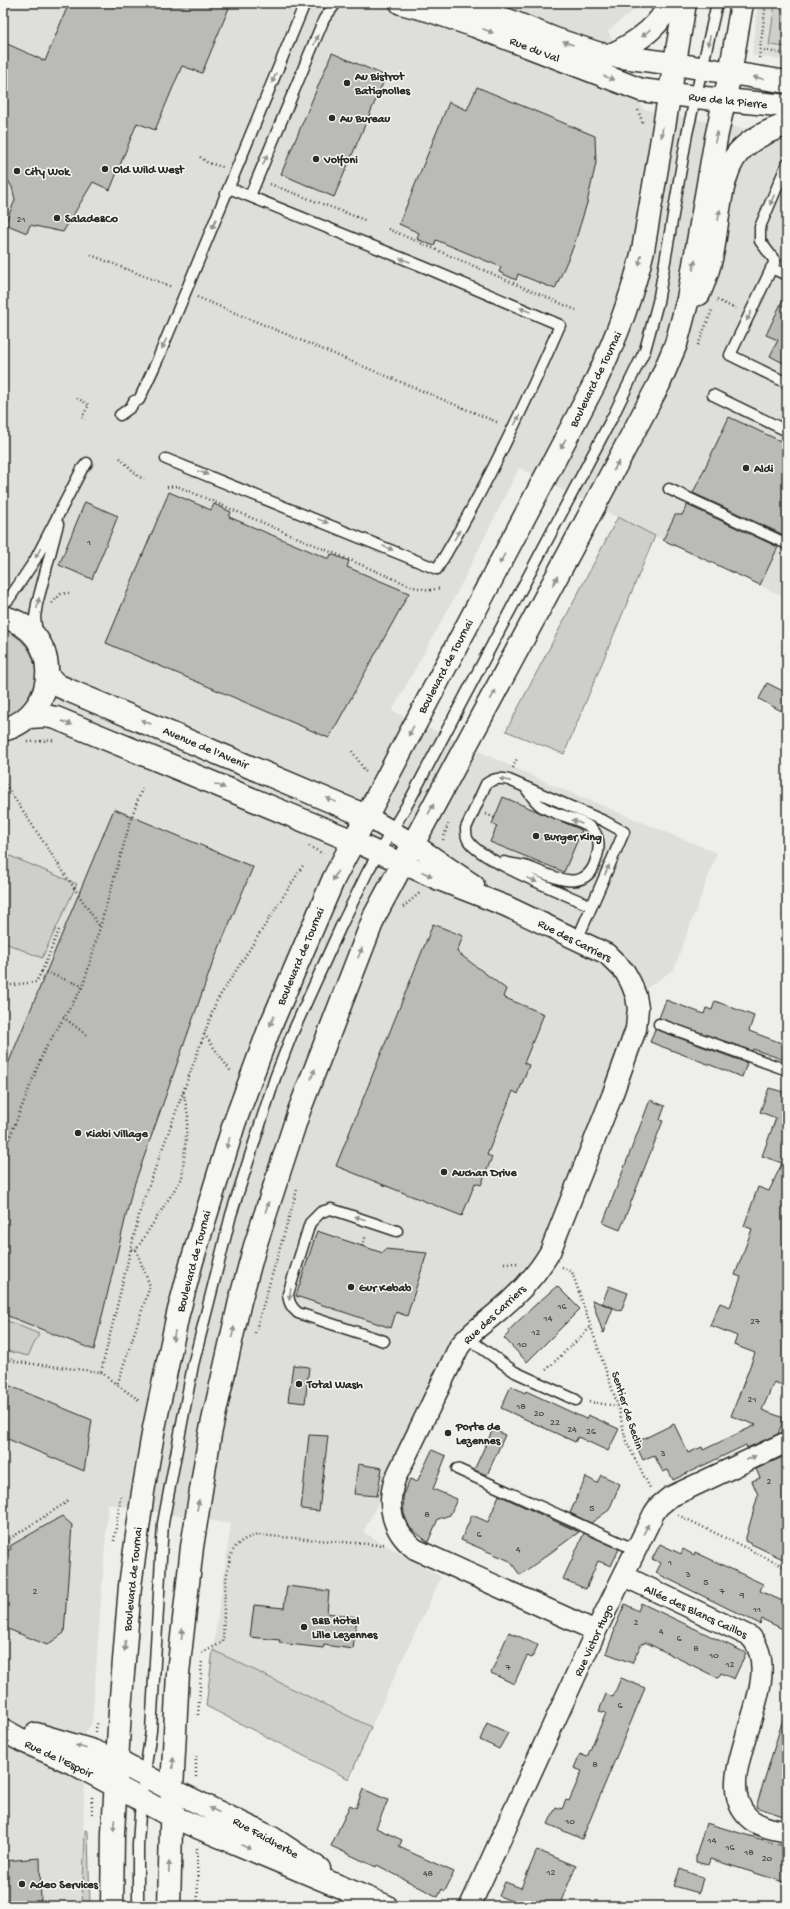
<svg xmlns="http://www.w3.org/2000/svg" width="790" height="1909" font-family="'Gochi Hand',sans-serif">
<style>
.built{fill:#dededb}
.green{fill:#cececa;stroke:#7c7c7a}
.building{fill:#babab7;stroke:#2b2b2b}
.lines{fill:none;stroke-linecap:round;stroke-linejoin:round}
.lane-casing{stroke:#2b2b2b;stroke-width:13}
.street-casing{stroke:#2b2b2b;stroke-width:23}
.secondary-casing{stroke:#2b2b2b;stroke-width:25}
.primary-casing{stroke:#2b2b2b;stroke-width:25}
.path{stroke:#2b2b2b;stroke-width:2.5;stroke-dasharray:1 3;stroke-linecap:butt}
.lane{stroke:#f6f6f2;stroke-width:10}
.street{stroke:#f6f6f2;stroke-width:20}
.secondary{stroke:#f6f6f2;stroke-width:22}
.primary{stroke:#f6f6f2;stroke-width:22}
.oneway{fill:#90908e}
.poi-dot{fill:#2b2b2b;stroke:#f6f6f2;stroke-width:1.5}
.labels{text-anchor:middle;stroke-width:3;stroke-linejoin:round;paint-order:stroke}
.number-label{font-size:10px;fill:#4f4f4e}
.street-label{font-size:12px;fill:#2b2b2b;stroke:#f6f6f2}
.poi-label{font-size:12px;font-weight:bold;fill:#2b2b2b;stroke:#f6f6f2;text-anchor:start}
</style>
<rect width="100%" height="100%" fill="#eeeeea"/>
<filter id="ink" filterUnits="userSpaceOnUse"><feTurbulence type="fractalNoise" baseFrequency=".025" numOctaves="2"/><feDisplacementMap in="SourceGraphic" scale="8" xChannelSelector="R" yChannelSelector="G"/><feConvolveMatrix kernelMatrix="1 2 1 2 8 2 1 2 1" color-interpolation-filters="sRGB"/></filter>
<g filter="url(#ink)">
<path class="built" d="M3,3H642L608,31L643,109L787,137V598L655,536L519,468L457,593L392,711L552,785L717,853L674,969L636,996L637,1031L545,1261L448,1368L363,1532L441,1577L371,1727L213,1650L231,1524L108,1504L92,1723L85,1733L82,1906H3Z
M758,3H787V61L752,55Z"/>
<path class="green" d="M775,3H787V47L769,45Z
M618,517L655,536L564,754L506,731Z
M3,629C47,648 46,699 3,719Z
M3,853L77,884L42,958L3,942Z
M3,1319L39,1334L28,1356L3,1350Z
M213,1650L371,1727L349,1779L206,1706Z
M85,1830L88,1831L90,1906H82Z"/>
<path class="building" d="M69,3H231L202,73L182,66L155,130L137,123L110,190L93,182L63,232L30,225L27,233L5,224L15,200L12,187L4,174L6,162L3,160V42L45,61Z
M332,53L386,76L334,197L281,174Z
M477,87L595,136L596,163L587,203L574,245L555,289L518,274L516,280L499,272L501,267L436,240L434,246L417,239L419,233L399,224L449,102L467,110Z
M787,291V365L770,356L778,340L766,335Z
M729,417L787,444V528L784,535L693,493Z
M169,492L211,510L214,504L231,512L229,517L329,559L331,554L349,561L347,567L409,593L329,738L106,643Z
M85,502L118,516L92,579L59,565Z
M687,505L778,547L760,585L663,540L675,515H682Z
M767,683L787,693V714L759,699Z
M503,797L582,830L564,872L490,842L497,826L492,824Z
M114,809L253,867L212,965L132,1191L94,1350L3,1314V1076Z
M433,924L463,936L457,952L506,989L503,997L544,1014L524,1063L529,1065L518,1094L513,1091L487,1155L492,1157L481,1185L475,1183L462,1216L336,1166Z
M666,1000L704,1014L706,1008L712,1010L715,1001L754,1016L749,1031L787,1045V1061L753,1049L752,1051L659,1018Z
M655,1029L747,1063L742,1077L650,1042Z
M769,1088L787,1093V1387L774,1382L762,1410L784,1418L778,1434L747,1448L746,1445L673,1480L668,1470L663,1472L654,1455L643,1460L635,1443L674,1424L688,1453L702,1447L703,1450L756,1425L731,1416L755,1353L734,1345L737,1336L710,1325L720,1303L730,1307L741,1277L735,1275L752,1229L744,1226L758,1187L769,1191L782,1163L762,1156L776,1118L760,1112Z
M650,1100L665,1106L660,1120L663,1121L620,1230L603,1223Z
M317,1231L383,1253L385,1249L427,1253L407,1316L396,1312L391,1328L296,1296Z
M557,1286L580,1309L527,1362L504,1338L509,1333L508,1331L534,1306Z
M609,1286L628,1293L621,1311L602,1303Z
M592,1300L613,1308L603,1333Z
M293,1365L309,1367L305,1403L288,1401Z
M3,1383L92,1420L84,1471L3,1437Z
M511,1386L525,1393L526,1391L586,1419L588,1415L619,1429L608,1451L578,1437L575,1442L501,1408Z
M493,1429L505,1435L487,1475L474,1470Z
M309,1435L328,1436L319,1511L301,1509Z
M432,1450L446,1456L433,1489L457,1499L450,1515L438,1519L428,1542L410,1528L404,1514L403,1499L404,1492L410,1479L417,1482Z
M787,1455V1561L745,1541L758,1495L752,1481L760,1478L756,1469Z
M358,1464L382,1468L377,1496L354,1494Z
M601,1475L620,1484L609,1510L591,1523L570,1513L586,1477L597,1483Z
M499,1495L505,1498L579,1532L520,1575L510,1561L461,1540L472,1515L488,1522Z
M62,1516L72,1525L64,1633L47,1645L3,1627V1554L11,1549L10,1546Z
M584,1533L619,1549L611,1566L598,1561L586,1589L563,1579Z
M660,1544L681,1554L683,1549L694,1555L695,1552L763,1584L760,1591L787,1603V1631L762,1619L760,1624L656,1573L661,1563L652,1559Z
M287,1586L329,1591L327,1613L357,1617L353,1649L324,1645L323,1648L306,1646L279,1643L280,1640L250,1637L254,1605L284,1608Z
M641,1603L746,1653L734,1679L721,1673L718,1678L645,1642L644,1644L642,1643L632,1663L606,1653L615,1630L614,1629L625,1604L638,1611Z
M509,1632L538,1645L532,1658L527,1656L514,1684L491,1673Z
M621,1678L645,1688L582,1839L548,1824L556,1807L562,1809L566,1800L569,1801L582,1771L574,1768L580,1754L587,1757L606,1713L599,1711L606,1694L613,1697Z
M783,1719H787V1802L783,1816L756,1807Z
M487,1723L508,1733L499,1749L480,1740Z
M363,1789L388,1800L376,1828L402,1840L399,1847L454,1872L445,1891L442,1889L438,1897L377,1865L376,1867L331,1846L350,1805L356,1808Z
M706,1823L787,1847V1883L710,1859L708,1865L696,1862V1856Z
M537,1850L576,1866L559,1906H513L514,1902L499,1896L505,1882L521,1888Z
M40,1858L41,1906H3V1861Z
M680,1869L703,1878L699,1893L674,1886Z"/>
<g class="lines">
<g class="lane-casing">
<path id="lane" d="M787,164L760,227V241L775,261L730,355L787,383
M250,196L324,19L336,3
M771,268L787,275
M713,395L787,431
M120,415L131,407L134,401L139,400L157,361L305,3
M166,459L437,569C484,491 524,408 560,325L424,267L229,188
M669,489L787,544
M3,604L9,599L35,560L82,469L87,463
M37,635L35,617L37,604L58,524
M504,862C512,864 520,865 528,867C552,876 588,897 597,856C600,846 599,835 591,828C580,818 553,815 541,806C535,802 531,795 527,790
M577,940L624,832L604,821L509,780C500,778 494,778 486,784L466,828C466,832 466,837 468,840C478,860 568,895 591,906
M659,1024L787,1070
M466,1337L515,1372L576,1400
M384,1341L298,1313C291,1307 289,1303 288,1294L310,1223L321,1212L331,1209L397,1231
M457,1469L636,1550
M138,1906V1844L141,1800L151,1731L163,1523L193,1365L231,1215L275,1078L292,1034L341,926L368,871L411,798L613,416L645,350L658,302L687,134L717,3"/>
</g>
<g class="street-casing">
<path id="street" d="M366,816L412,843L474,885
M353,841L439,880L506,906L607,954L625,972L631,983L636,996L638,1008L636,1029L612,1096L550,1252C536,1276 517,1296 495,1314C482,1325 469,1333 459,1347L395,1479C386,1506 392,1531 415,1549L596,1631
M624,1576L751,1637C790,1683 706,1776 748,1817C758,1827 774,1829 787,1832
M350,1906L356,1893
M470,1906L596,1631L654,1513L659,1506L670,1497L787,1442"/>
</g>
<g class="secondary-casing">
<path id="secondary" d="M401,3L431,11L475,26L641,90L695,97L787,106
M465,3L555,39L600,54L675,64L787,82
M611,55C634,44 660,28 669,3
M3,617C63,631 61,714 3,730
M48,676L57,685L68,690L366,816
M29,717L45,716L56,718L353,841
M3,1730L23,1741L75,1764L171,1816L386,1906
M36,1734L93,1751L117,1761L172,1790L272,1838L319,1869"/>
</g>
<g class="primary-casing">
<path id="primary" d="M699,294C705,280 710,265 713,250C718,223 720,174 738,153C751,138 769,131 787,124
M112,1906L113,1833L120,1710L130,1586L143,1492L154,1428L178,1314L192,1261L234,1124L270,1027L334,878L594,385C615,341 632,298 643,250L685,3
M169,1906L172,1790L178,1673L192,1547L210,1434L240,1301L255,1246L299,1111L375,915L581,531L659,384L676,344L688,299L716,138L730,74L742,3"/>
</g>
<path class="path" d="M760,50L787,54
M759,58L766,3
M638,110L643,124
M200,157L208,163L223,167
M270,184L367,221
M388,229L576,310
M91,255L172,287
M197,297L499,423
M717,300L736,309
M698,345L712,310
M77,398L89,405L82,417L85,420
M120,458L138,476L144,479
M167,487L177,486L413,587L430,590L441,588
M52,603L61,594L69,593
M28,742L55,740
M352,751L367,774
M513,768L517,758
M3,781L100,927
M486,814L495,818
M443,840L448,824
M309,846L323,854
M403,907L421,892
M59,930L42,971L83,986
M3,986L36,982L42,971
M63,1017L88,1036
M204,1034L232,1073
M3,1154L44,1051L83,986L132,816L142,789
M362,1246L366,1235
M131,1249L136,1250L182,1178L188,1116L183,1090
M136,1250L150,1286L117,1385L139,1400
M504,1263H518
M562,1267L572,1272L618,1406L626,1441L651,1490
M255,1333L297,1190
M3,1357L17,1362L101,1372L141,1207L216,1002L304,864
M546,1370L590,1328
M101,1372L117,1385
M589,1402L618,1406
M678,1515L787,1568
M114,1541L121,1494
M3,1543L70,1500
M202,1653L223,1642C224,1620 223,1561 236,1546C243,1539 249,1537 258,1535L379,1545L384,1544
M780,1682L787,1685
M198,1715L202,1660
M95,1732L98,1721
M196,1756V1779
M92,1797V1814
M197,1848L198,1906"/>
<use href="#lane" class="lane"/>
<use href="#street" class="street"/>
<use href="#secondary" class="secondary"/>
<use href="#primary" class="primary"/>
</g>
<defs><path id="oneway-solid" d="M-6-.8H1V-3.2L6.5 0L1 3.2V.8H-6Z"/></defs>
<g class="oneway">
<use href="#oneway-solid" transform="translate(488 31) rotate(21)"/>
<use href="#oneway-solid" transform="translate(646 33) rotate(139)"/>
<use href="#oneway-solid" transform="translate(316 40) rotate(-67)"/>
<use href="#oneway-solid" transform="translate(709 41) rotate(102)"/>
<use href="#oneway-solid" transform="translate(568 43) rotate(-160)"/>
<use href="#oneway-solid" transform="translate(274 78) rotate(113)"/>
<use href="#oneway-solid" transform="translate(609 78) rotate(22)"/>
<use href="#oneway-solid" transform="translate(758 78) rotate(-171)"/>
<use href="#oneway-solid" transform="translate(662 132) rotate(99)"/>
<use href="#oneway-solid" transform="translate(716 137) rotate(-79)"/>
<use href="#oneway-solid" transform="translate(265 160) rotate(-67)"/>
<use href="#oneway-solid" transform="translate(772 200) rotate(113)"/>
<use href="#oneway-solid" transform="translate(719 215) rotate(-80)"/>
<use href="#oneway-solid" transform="translate(214 224) rotate(113)"/>
<use href="#oneway-solid" transform="translate(405 260) rotate(-159)"/>
<use href="#oneway-solid" transform="translate(640 260) rotate(102)"/>
<use href="#oneway-solid" transform="translate(694 265) rotate(-80)"/>
<use href="#oneway-solid" transform="translate(525 310) rotate(-157)"/>
<use href="#oneway-solid" transform="translate(749 316) rotate(116)"/>
<use href="#oneway-solid" transform="translate(164 344) rotate(113)"/>
<use href="#oneway-solid" transform="translate(517 420) rotate(-63)"/>
<use href="#oneway-solid" transform="translate(563 444) rotate(118)"/>
<use href="#oneway-solid" transform="translate(616 466) rotate(-62)"/>
<use href="#oneway-solid" transform="translate(203 473) rotate(21)"/>
<use href="#oneway-solid" transform="translate(323 521) rotate(22)"/>
<use href="#oneway-solid" transform="translate(457 535) rotate(-60)"/>
<use href="#oneway-solid" transform="translate(388 548) rotate(23)"/>
<use href="#oneway-solid" transform="translate(38 553) rotate(118)"/>
<use href="#oneway-solid" transform="translate(502 559) rotate(118)"/>
<use href="#oneway-solid" transform="translate(555 581) rotate(-62)"/>
<use href="#oneway-solid" transform="translate(38 603) rotate(-79)"/>
<use href="#oneway-solid" transform="translate(493 695) rotate(-61)"/>
<use href="#oneway-solid" transform="translate(146 722) rotate(-157)"/>
<use href="#oneway-solid" transform="translate(67 723) rotate(23)"/>
<use href="#oneway-solid" transform="translate(411 731) rotate(118)"/>
<use href="#oneway-solid" transform="translate(505 780) rotate(-167)"/>
<use href="#oneway-solid" transform="translate(220 786) rotate(22)"/>
<use href="#oneway-solid" transform="translate(331 800) rotate(-157)"/>
<use href="#oneway-solid" transform="translate(431 809) rotate(-61)"/>
<use href="#oneway-solid" transform="translate(577 822) rotate(-157)"/>
<use href="#oneway-solid" transform="translate(607 870) rotate(-66)"/>
<use href="#oneway-solid" transform="translate(427 874) rotate(24)"/>
<use href="#oneway-solid" transform="translate(335 876) rotate(116)"/>
<use href="#oneway-solid" transform="translate(532 880) rotate(24)"/>
<use href="#oneway-solid" transform="translate(360 953) rotate(-68)"/>
<use href="#oneway-solid" transform="translate(272 1021) rotate(112)"/>
<use href="#oneway-solid" transform="translate(313 1074) rotate(-70)"/>
<use href="#oneway-solid" transform="translate(228 1143) rotate(107)"/>
<use href="#oneway-solid" transform="translate(267 1207) rotate(-73)"/>
<use href="#oneway-solid" transform="translate(360 1218) rotate(-162)"/>
<use href="#oneway-solid" transform="translate(290 1294) rotate(98)"/>
<use href="#oneway-solid" transform="translate(233 1332) rotate(-78)"/>
<use href="#oneway-solid" transform="translate(174 1336) rotate(102)"/>
<use href="#oneway-solid" transform="translate(751 1458) rotate(-24)"/>
<use href="#oneway-solid" transform="translate(198 1505) rotate(-80)"/>
<use href="#oneway-solid" transform="translate(646 1529) rotate(-64)"/>
<use href="#oneway-solid" transform="translate(182 1634) rotate(-84)"/>
<use href="#oneway-solid" transform="translate(125 1646) rotate(95)"/>
<use href="#oneway-solid" transform="translate(81 1747) rotate(-163)"/>
<use href="#oneway-solid" transform="translate(173 1763) rotate(-87)"/>
<use href="#oneway-solid" transform="translate(214 1810) rotate(-156)"/>
<use href="#oneway-solid" transform="translate(114 1825) rotate(93)"/>
<use href="#oneway-solid" transform="translate(246 1847) rotate(23)"/>
<use href="#oneway-solid" transform="translate(169 1867) rotate(-88)"/>
</g>
</g>
<g class="poi-dot">
<circle cx="347" cy="83" r="4"/>
<circle cx="332" cy="118" r="4"/>
<circle cx="316" cy="159" r="4"/>
<circle cx="105" cy="169" r="4"/>
<circle cx="17" cy="171" r="4"/>
<circle cx="57" cy="218" r="4"/>
<circle cx="746" cy="468" r="4"/>
<circle cx="536" cy="836" r="4"/>
<circle cx="78" cy="1133" r="4"/>
<circle cx="444" cy="1172" r="4"/>
<circle cx="351" cy="1287" r="4"/>
<circle cx="299" cy="1384" r="4"/>
<circle cx="448" cy="1433" r="4"/>
<circle cx="304" cy="1627" r="4"/>
<circle cx="22" cy="1884" r="4"/>
</g>
<g class="labels">
<g class="number-label">
<text x="21" y="222">21</text>
<text x="89" y="545">1</text>
<text x="562" y="1309">16</text>
<text x="548" y="1321">14</text>
<text x="755" y="1324">27</text>
<text x="536" y="1335">12</text>
<text x="522" y="1347">10</text>
<text x="752" y="1402">21</text>
<text x="521" y="1409">18</text>
<text x="539" y="1416">20</text>
<text x="555" y="1425">22</text>
<text x="572" y="1432">24</text>
<text x="591" y="1434">26</text>
<text x="663" y="1456">3</text>
<text x="769" y="1484">2</text>
<text x="592" y="1511">5</text>
<text x="427" y="1517">8</text>
<text x="479" y="1537">6</text>
<text x="518" y="1552">4</text>
<text x="670" y="1565">1</text>
<text x="688" y="1577">3</text>
<text x="706" y="1585">5</text>
<text x="35" y="1594">2</text>
<text x="722" y="1594">7</text>
<text x="742" y="1598">9</text>
<text x="757" y="1612">11</text>
<text x="636" y="1625">2</text>
<text x="661" y="1634">4</text>
<text x="679" y="1641">6</text>
<text x="696" y="1651">8</text>
<text x="714" y="1658">10</text>
<text x="730" y="1667">12</text>
<text x="508" y="1670">7</text>
<text x="620" y="1708">6</text>
<text x="595" y="1767">8</text>
<text x="570" y="1824">10</text>
<text x="712" y="1843">14</text>
<text x="730" y="1850">16</text>
<text x="749" y="1855">18</text>
<text x="767" y="1861">20</text>
<text x="551" y="1875">12</text>
<text x="428" y="1876">48</text>
</g>
<g class="street-label">
<text transform="translate(535 49) rotate(21)" y="4">Rue du Val</text>
<text transform="translate(728 100) rotate(6)" y="4">Rue de la Pierre</text>
<text transform="translate(595 379) rotate(-64)" y="4">Boulevard de Tournai</text>
<text transform="translate(445 666) rotate(-62)" y="4">Boulevard de Tournai</text>
<text transform="translate(206 747) rotate(23)" y="4">Avenue de l'Avenir</text>
<text transform="translate(575 940) rotate(27)" y="4">Rue des Carriers</text>
<text transform="translate(300 956) rotate(-67)" y="4">Boulevard de Tournai</text>
<text transform="translate(193 1261) rotate(-75)" y="4">Boulevard de Tournai</text>
<text transform="translate(494 1314) rotate(-43)" y="4">Rue des Carriers</text>
<text transform="translate(628 1410) rotate(72)" y="4">Sentier de Seclin</text>
<text transform="translate(132 1579) rotate(-84)" y="4">Boulevard de Tournai</text>
<text transform="translate(696 1611) rotate(25)" y="4">Allée des Blancs Caillos</text>
<text transform="translate(593 1640) rotate(-65)" y="4">Rue Victor Hugo</text>
<text transform="translate(59 1758) rotate(25)" y="4">Rue de l'Espoir</text>
<text transform="translate(266 1837) rotate(29)" y="4">Rue Faidherbe</text>
</g>
<g class="poi-label">
<text x="355" y="80">Au Bistrot<tspan x="355" dy="14">Batignolles</tspan></text>
<text x="340" y="122">Au Bureau</text>
<text x="324" y="163">Volfoni</text>
<text x="113" y="173">Old Wild West</text>
<text x="25" y="175">City Wok</text>
<text x="65" y="222">Salade&amp;Co</text>
<text x="754" y="472">Aldi</text>
<text x="544" y="840">Burger King</text>
<text x="86" y="1137">Kiabi Village</text>
<text x="452" y="1176">Auchan Drive</text>
<text x="359" y="1291">Gur Kebab</text>
<text x="307" y="1388">Total Wash</text>
<text x="456" y="1430">Porte de<tspan x="456" dy="14">Lezennes</tspan></text>
<text x="312" y="1624">B&amp;B Hotel<tspan x="312" dy="14">Lille Lezennes</tspan></text>
<text x="30" y="1888">Adeo Services</text>
</g>
</g>
<rect width="790" height="1909" fill="none" stroke="#f6f6f2" stroke-width="16"/>
<rect x="8" y="8" width="774" height="1893" fill="none" stroke="#2b2b2b" stroke-width="1.5" filter="url(#ink)"/>
</svg>
